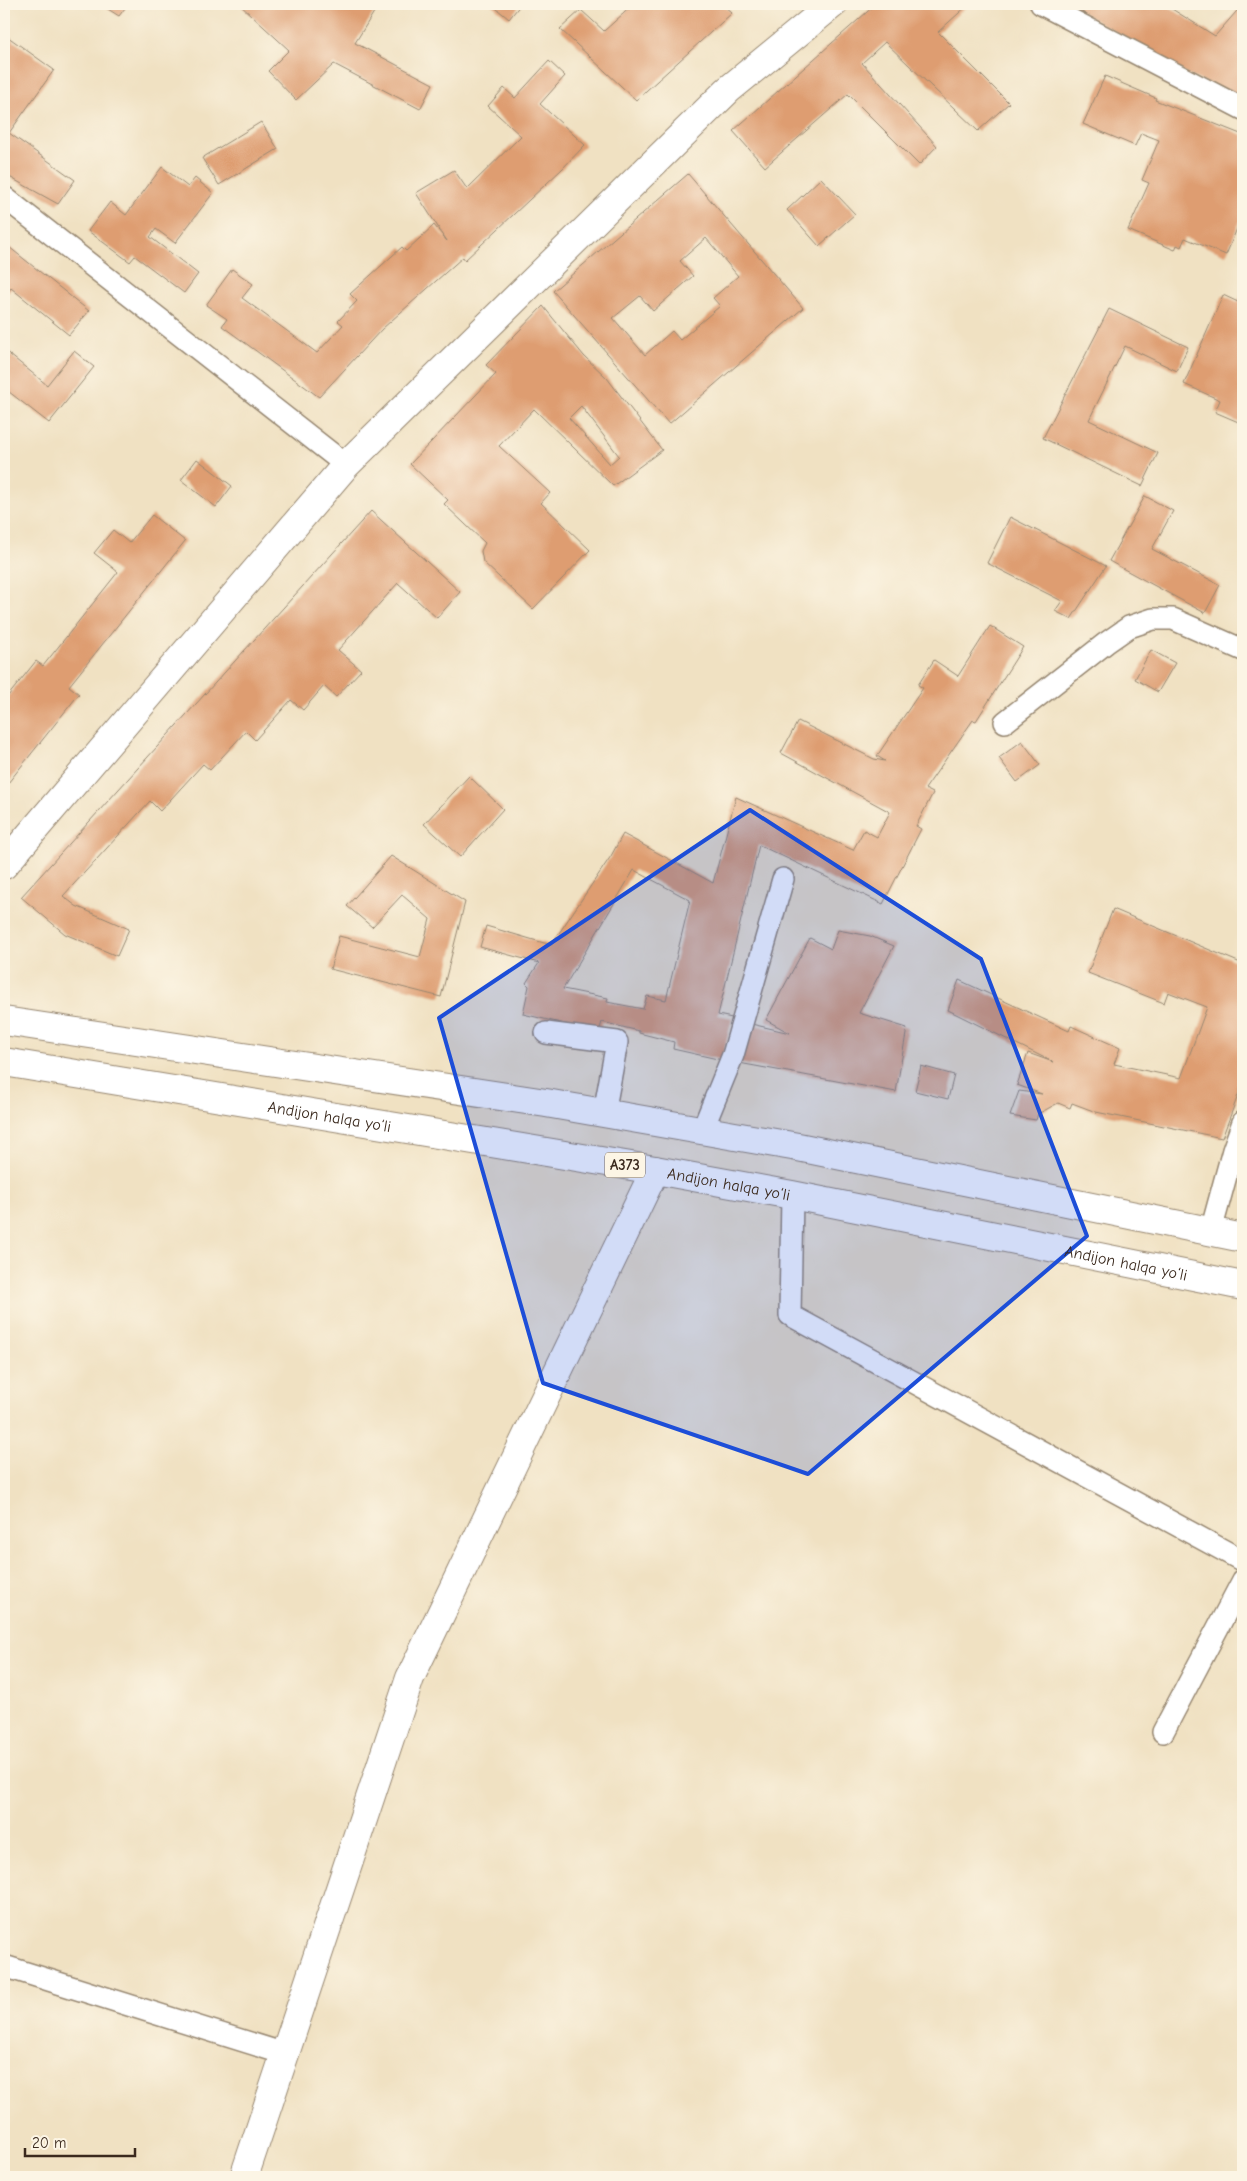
<svg xmlns="http://www.w3.org/2000/svg" width="1247" height="2181" font-family="'Comic Neue',sans-serif">
<style>
.building{fill:#de9d71;fill-rule:evenodd}
.lines{fill:none;stroke-linecap:round;stroke-linejoin:round}
.lane-casing{stroke:#968670;stroke-width:24}
.street-casing{stroke:#968670;stroke-width:30}
.secondary-casing{stroke:#968670;stroke-width:30}
.highway-casing{stroke:#968670;stroke-width:30}
.lane{stroke:#fff;stroke-width:21}
.street{stroke:#fff;stroke-width:28}
.secondary{stroke:#fff;stroke-width:28}
.highway{stroke:#fff;stroke-width:28}
.marked{fill:#1d4ed8;fill-opacity:0.2;stroke:#1d4ed8;stroke-width:4;stroke-linejoin:round}
.labels{text-anchor:middle;stroke-width:4.5;stroke-linejoin:round;paint-order:stroke}
.shield{fill:#fcf5e5;stroke:#75675a;stroke-width:1}
.shield-label{font-size:15px;font-weight:bold;fill:#3b2a1e}
.street-label{font-size:16px;fill:#3b2a1e;stroke:#fcf5e5}
</style>
<rect width="100%" height="100%" fill="#fcf5e5"/>
<filter id="ink" filterUnits="userSpaceOnUse"><feTurbulence type="fractalNoise" baseFrequency=".02" numOctaves="2"/><feDisplacementMap in="SourceGraphic" scale="10" xChannelSelector="R" yChannelSelector="G"/><feConvolveMatrix kernelMatrix="1 2 1 2 8 2 1 2 1" color-interpolation-filters="sRGB"/></filter>
<filter id="wash" filterUnits="userSpaceOnUse"><feTurbulence type="fractalNoise" baseFrequency=".0096" numOctaves="4" result="noise"/><feDisplacementMap in="SourceGraphic" scale="20" xChannelSelector="R" yChannelSelector="G"/><feGaussianBlur stdDeviation="1.12" result="paint"/><feColorMatrix in="noise" values="0 0 0 0 0 0 0 0 0 0 0 0 0 0 0 0 0 1.4 0 .05"/><feComposite in="paint" operator="in"/></filter>
<g filter="url(#wash)">
<rect width="100%" height="100%" fill="#f0e1c2"/>
<g id="blocks">
<path class="building" d="M100,4H128L119,16Z
M239,4H284L287,6L289,4H379L355,43L433,84L420,109L334,64L296,100L268,71L289,50Z
M491,4H521L509,19Z
M634,4H722L732,13L636,100L560,29L581,10L604,31Z
M876,4H969L938,32L1009,103L978,131L885,42L862,63L937,146L919,165L848,94L765,167L733,131Z
M1068,4H1164L1215,36L1243,4V99L1190,76Z
M4,34L54,70L9,133L75,180L58,204L4,174Z
M549,61L565,76L540,104L585,145L562,169L465,260L463,257L382,329L319,397L222,326L227,319L206,305L232,269L253,284L242,298L317,353L343,325L338,321L357,301L350,294L402,247L406,251L434,225L447,241L416,193L454,170L467,189L521,136L488,106L504,88L515,98Z
M1105,76L1156,98L1155,100L1243,135V214L1226,255L1185,238L1181,247L1177,245L1175,250L1128,230L1149,183L1142,180L1159,140L1141,133L1135,146L1083,124Z
M261,122L278,149L219,185L202,158Z
M162,167L188,187L195,178L213,193L175,243L156,229L150,237L198,274L184,293L135,256L130,262L88,231L110,202L126,215Z
M688,174L803,308L669,424L553,291ZM706,238L738,276L713,298L720,306L680,340L672,331L645,355L613,318L640,296L653,311L693,276L680,261Z
M821,178L855,214L819,246L787,210Z
M4,243L89,311L69,335L11,288L4,297Z
M1243,290V424L1215,412L1220,400L1184,384L1223,295L1238,302Z
M543,306L584,356L607,378L662,450L613,486L534,409L499,446L550,493L541,503L590,550L533,609L483,562L481,551L485,543L444,504L448,500L410,464L496,374L486,365ZM581,406L619,456L610,464L569,418Z
M1109,309L1188,347L1177,371L1125,346L1089,420L1158,453L1142,486L1043,438Z
M4,350L47,385L74,351L94,367L49,423L4,388Z
M197,459L232,486L216,507L181,480Z
M1145,496L1173,511L1152,549L1220,585L1205,613L1109,561Z
M371,511L460,592L437,618L398,583L338,650L361,670L336,697L324,686L303,710L291,700L255,740L246,731L210,770L203,764L160,811L150,801L63,896L76,906L129,929L117,956L65,934L21,897Z
M152,515L185,541L69,686L79,694L4,788V701L36,661L43,666L118,572L94,553L113,530L129,543Z
M1010,517L1106,566L1071,619L1055,611L1062,601L987,563Z
M990,626L1023,647L976,721L973,720L925,789L933,793L916,826L921,829L883,904L759,845L718,1015L732,1018L722,1060L673,1049L674,1042L639,1033V1031L602,1022L599,1032L523,1014L529,986L526,983L539,963L480,947L486,926L551,945L611,856L623,834L713,883L736,797L853,850L864,830L877,837L890,812L781,753L798,721L874,759L885,761L877,756L923,688L918,685L934,660L958,676ZM634,870L690,900L666,1000L647,996L643,1009L607,1002L608,998L563,989Z
M1151,650L1175,663L1158,692L1135,679Z
M1022,741L1040,765L1017,782L999,758Z
M469,776L503,809L460,857L424,824Z
M391,856L465,902L441,997L330,969L339,936L420,957L430,919L402,895L372,927L347,906Z
M1113,909L1243,964V1082L1222,1138L1096,1112L1072,1103L1070,1108L1058,1103L1038,1114L1036,1120L1010,1116L1019,1091L1042,1094L1017,1085L1028,1053L1053,1062L948,1010L959,980L1069,1031L1071,1026L1120,1048L1114,1064L1181,1078L1207,1007L1168,992L1164,1003L1088,973Z
M838,930L870,936L894,946L859,1013L907,1028L896,1092L739,1063L747,1023L790,1033L766,1020L810,938L831,949Z
M921,1066L954,1075L948,1099L915,1091Z"/>
</g>
</g>
<g filter="url(#ink)">
<use href="#blocks" fill-opacity="0" stroke="#968670" stroke-width="1"/>
<g class="lines">
<g class="lane-casing">
<path id="lane" d="M1041,4L1243,109
M4,197L346,465
M1005,722L1106,643L1129,627L1153,619H1173L1243,650
M546,1033L617,1042L604,1113
M702,1131L733,1055L783,879
M792,1195L790,1315L1243,1561
M1211,1231L1233,1150L1243,1122
M1163,1732L1243,1580
M4,1966L285,2054"/>
</g>
<g class="street-casing">
<path id="street" d="M244,2177L410,1678L655,1170"/>
</g>
<g class="secondary-casing">
<path id="secondary" d="M4,865L346,465L728,90L833,4"/>
</g>
<g class="highway-casing">
<g id="highway">
<path d="M4,1021L546,1103L798,1147L1243,1238"/>
<path id="s1" d="M4,1062L655,1170L792,1195L1243,1286"/>
</g>
</g>
<use href="#lane" class="lane"/>
<use href="#street" class="street"/>
<use href="#secondary" class="secondary"/>
<use href="#highway" class="highway"/>
</g>
</g>
<path class="marked" d="M750,810L981,959L1087,1236L808,1474L543,1383L439,1018Z"/>
<g class="labels">
<rect class="shield" x="605" y="1152.5" width="40" height="25" rx="4"/>
<g class="shield-label">
<text x="625" y="1170">A373</text>
</g>
<g class="street-label">
<text dy="6" stroke="none"><textPath href="#s1" startOffset="330">Andijon halqa yo‘li</textPath></text>
<text dy="6" stroke="none"><textPath href="#s1" startOffset="735">Andijon halqa yo‘li</textPath></text>
<text dy="6" stroke="none"><textPath href="#s1" startOffset="1140">Andijon halqa yo‘li</textPath></text>
</g>
</g>
<rect width="1247" height="2181" fill="none" stroke="#fcf5e5" stroke-width="20"/>
<path d="M25 2148v8h110v-8" fill="none" stroke="#3b2a1e" stroke-width="2.5"/>
<text x="32" y="2148" font-size="15" fill="#3b2a1e" stroke="#fcf5e5" stroke-width="4" paint-order="stroke">20 m</text>
</svg>
